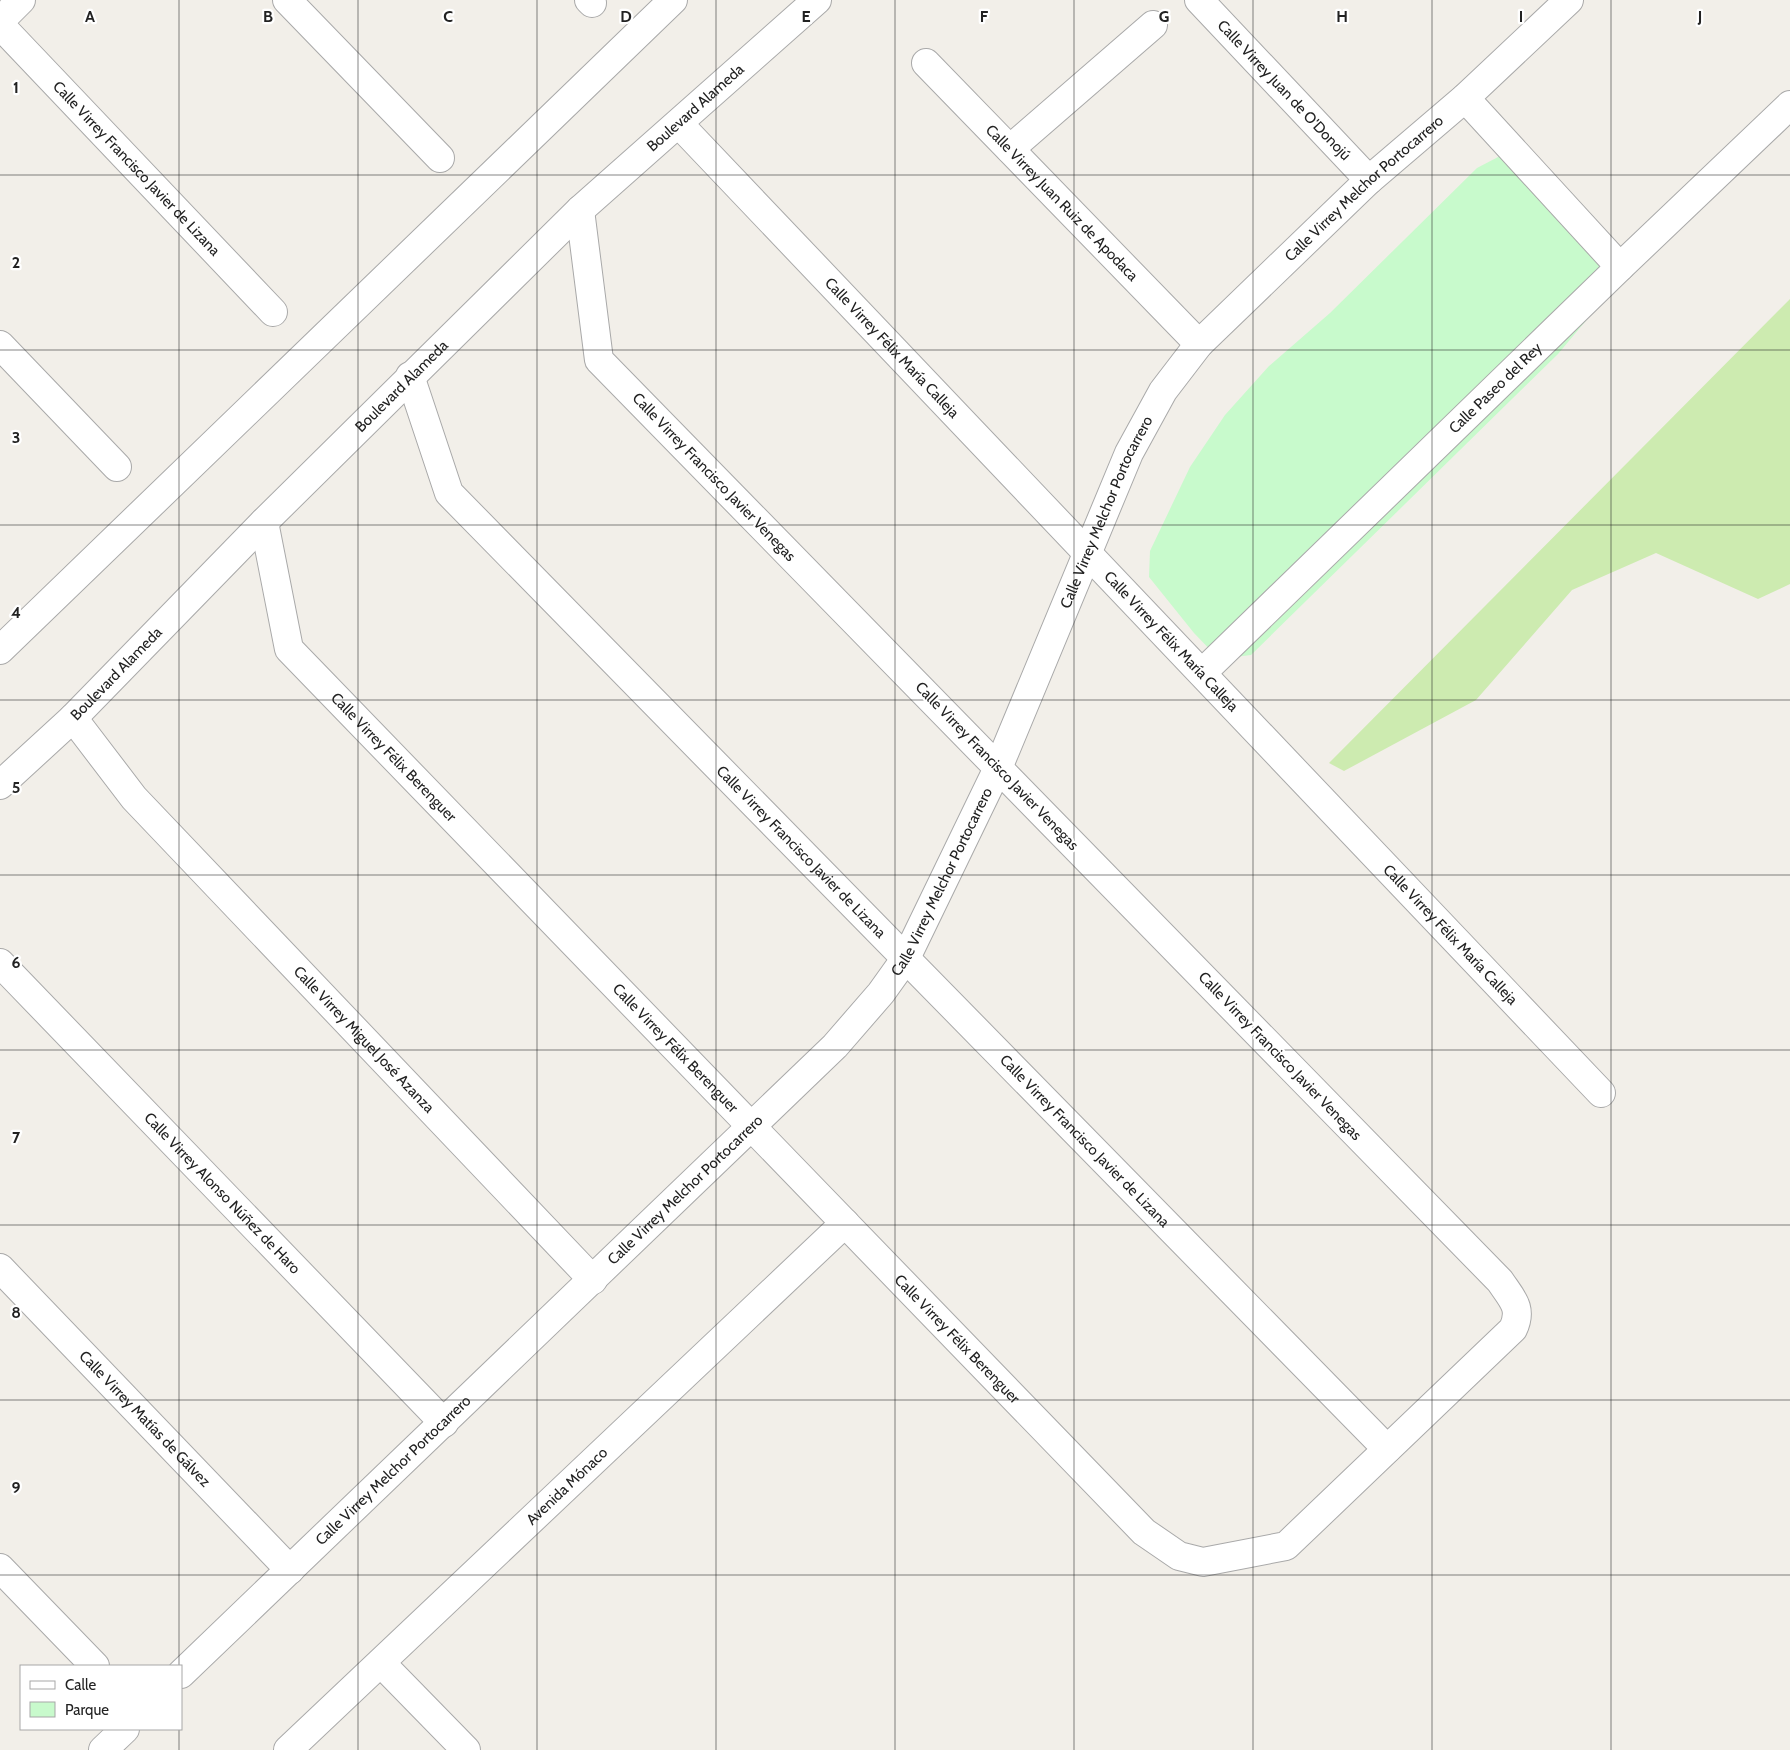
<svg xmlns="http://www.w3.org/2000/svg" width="1790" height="1750" font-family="Cabin,sans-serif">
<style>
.grass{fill:#cdebb0}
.park{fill:#c8facc}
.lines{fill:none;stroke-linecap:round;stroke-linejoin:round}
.minor-casing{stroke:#a9a9a9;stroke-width:30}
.minor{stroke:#fff;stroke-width:28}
.grid{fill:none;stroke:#222;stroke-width:1;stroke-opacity:0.55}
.labels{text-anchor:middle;stroke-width:4.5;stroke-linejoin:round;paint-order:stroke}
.street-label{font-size:15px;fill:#222;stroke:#fff}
.grid-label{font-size:16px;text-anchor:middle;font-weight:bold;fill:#222;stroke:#fff;stroke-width:4.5;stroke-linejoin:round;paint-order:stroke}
</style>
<rect width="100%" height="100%" fill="#f2efe9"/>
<path class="grass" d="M1790,299V584L1758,599L1656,553L1572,590L1476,700L1344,771L1329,763Z"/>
<path class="park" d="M1500,156L1610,269V292L1558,354L1251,655L1219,659L1194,633L1149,577L1150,551L1190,467L1225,415L1269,366L1330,313L1477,168Z"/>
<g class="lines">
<g class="minor-casing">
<g id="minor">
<path d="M287,0L440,158"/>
<path d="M589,0L592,3"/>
<path id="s1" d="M1199,0L1369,180"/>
<path d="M0,21L21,0"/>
<path id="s2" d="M0,25L273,312"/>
<path id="s3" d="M926,63L1199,344"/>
<path d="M1465,98L1620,267"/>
<path id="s4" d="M679,124L1601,1093"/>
<path d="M1010,149L1153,25"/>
<path d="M0,345L117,467"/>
<path id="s5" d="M410,376L449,493L1387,1449"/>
<path id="s6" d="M264,522L289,649L1144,1532L1179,1556L1203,1562L1286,1546L1513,1329C1523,1308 1512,1299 1500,1281L599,360L580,210"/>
<path d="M0,650L673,0"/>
<path id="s7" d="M1202,673L1620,267L1790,105"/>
<path id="s8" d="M73,718L134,798L593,1280"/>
<path id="s9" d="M0,785L73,718L264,522L580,210L817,0"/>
<path id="s10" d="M0,963L444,1423"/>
<path id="s11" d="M0,1268L290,1570"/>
<path d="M0,1568L95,1666"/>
<path d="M381,1663L466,1750"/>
<path id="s12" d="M181,1674L835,1046L881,993L906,958L998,768L1129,453L1163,391L1199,344L1369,180L1465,98L1569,0"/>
<path d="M103,1750L125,1729"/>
<path id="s13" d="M288,1750L845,1223"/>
</g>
</g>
<use href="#minor" class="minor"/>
</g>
<path class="grid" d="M179,0V1666M358,0V1750M537,0V1750M716,0V1750M895,0V1750M1074,0V1750M1253,0V1750M1432,0V1750M1611,0V1750M0,175H1790M0,350H1790M0,525H1790M0,700H1790M0,875H1790M0,1050H1790M0,1225H1790M0,1400H1790M0,1575H1790M179,1729V1750"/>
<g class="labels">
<g class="street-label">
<text dy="5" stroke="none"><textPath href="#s1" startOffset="124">Calle Virrey Juan de O'Donojú</textPath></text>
<text dy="5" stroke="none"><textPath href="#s9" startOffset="971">Boulevard Alameda</textPath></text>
<text dy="5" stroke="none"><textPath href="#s2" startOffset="198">Calle Virrey Francisco Javier de Lizana</textPath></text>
<text dy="5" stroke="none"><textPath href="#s12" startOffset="1929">Calle Virrey Melchor Portocarrero</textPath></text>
<text dy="5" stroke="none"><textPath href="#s3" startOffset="195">Calle Virrey Juan Ruiz de Apodaca</textPath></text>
<text dy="5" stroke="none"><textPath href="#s4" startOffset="309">Calle Virrey Félix María Calleja</textPath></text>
<text dy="5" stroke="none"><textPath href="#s9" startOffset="566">Boulevard Alameda</textPath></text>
<text dy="5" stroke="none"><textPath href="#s7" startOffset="409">Calle Paseo del Rey</textPath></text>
<text transform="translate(714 477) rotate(46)" y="5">Calle Virrey Francisco Javier Venegas</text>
<text dy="5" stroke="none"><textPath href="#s12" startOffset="1509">Calle Virrey Melchor Portocarrero</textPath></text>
<text dy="5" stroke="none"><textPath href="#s4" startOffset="714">Calle Virrey Félix María Calleja</textPath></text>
<text dy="5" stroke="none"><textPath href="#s9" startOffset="161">Boulevard Alameda</textPath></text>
<text dy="5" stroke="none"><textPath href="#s6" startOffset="280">Calle Virrey Félix Berenguer</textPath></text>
<text transform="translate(997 766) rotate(46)" y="5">Calle Virrey Francisco Javier Venegas</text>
<text dy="5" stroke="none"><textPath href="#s5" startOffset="626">Calle Virrey Francisco Javier de Lizana</textPath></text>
<text dy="5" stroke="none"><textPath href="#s12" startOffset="1104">Calle Virrey Melchor Portocarrero</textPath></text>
<text dy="5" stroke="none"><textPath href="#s4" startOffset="1119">Calle Virrey Félix María Calleja</textPath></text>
<text dy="5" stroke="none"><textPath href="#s8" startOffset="434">Calle Virrey Miguel José Azanza</textPath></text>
<text dy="5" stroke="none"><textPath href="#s6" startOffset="685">Calle Virrey Félix Berenguer</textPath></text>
<text transform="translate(1280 1056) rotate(46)" y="5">Calle Virrey Francisco Javier Venegas</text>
<text dy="5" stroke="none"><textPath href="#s5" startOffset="1031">Calle Virrey Francisco Javier de Lizana</textPath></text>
<text dy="5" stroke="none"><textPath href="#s12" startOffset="699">Calle Virrey Melchor Portocarrero</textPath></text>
<text dy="5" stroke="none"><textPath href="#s10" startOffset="320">Calle Virrey Alonso Núñez de Haro</textPath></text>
<text dy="5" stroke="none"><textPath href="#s6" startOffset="1090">Calle Virrey Félix Berenguer</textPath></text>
<text dy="5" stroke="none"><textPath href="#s11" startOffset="209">Calle Virrey Matías de Gálvez</textPath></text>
<text dy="5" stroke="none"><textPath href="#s12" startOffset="294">Calle Virrey Melchor Portocarrero</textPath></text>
<text dy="5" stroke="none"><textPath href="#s13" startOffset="384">Avenida Mónaco</textPath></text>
</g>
</g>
<g class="grid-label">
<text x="90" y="22">A</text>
<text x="268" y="22">B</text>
<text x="448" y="22">C</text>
<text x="626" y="22">D</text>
<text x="806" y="22">E</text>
<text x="984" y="22">F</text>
<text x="1164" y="22">G</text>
<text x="1342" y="22">H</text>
<text x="1521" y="22">I</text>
<text x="1700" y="22">J</text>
<text x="16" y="93">1</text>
<text x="16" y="268">2</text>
<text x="16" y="443">3</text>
<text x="16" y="618">4</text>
<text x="16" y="793">5</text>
<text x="16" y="968">6</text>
<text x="16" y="1143">7</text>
<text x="16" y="1318">8</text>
<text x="16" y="1493">9</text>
</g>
<rect x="20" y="1665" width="162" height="65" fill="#ffffff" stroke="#a7a7a7"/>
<rect x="30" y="1681" width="25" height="8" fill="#ffffff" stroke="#a7a7a7"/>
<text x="65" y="1690" font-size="15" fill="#222222">Calle</text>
<rect x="30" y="1702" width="25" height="15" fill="#c8facc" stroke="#a7a7a7"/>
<text x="65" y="1715" font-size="15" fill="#222222">Parque</text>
</svg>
